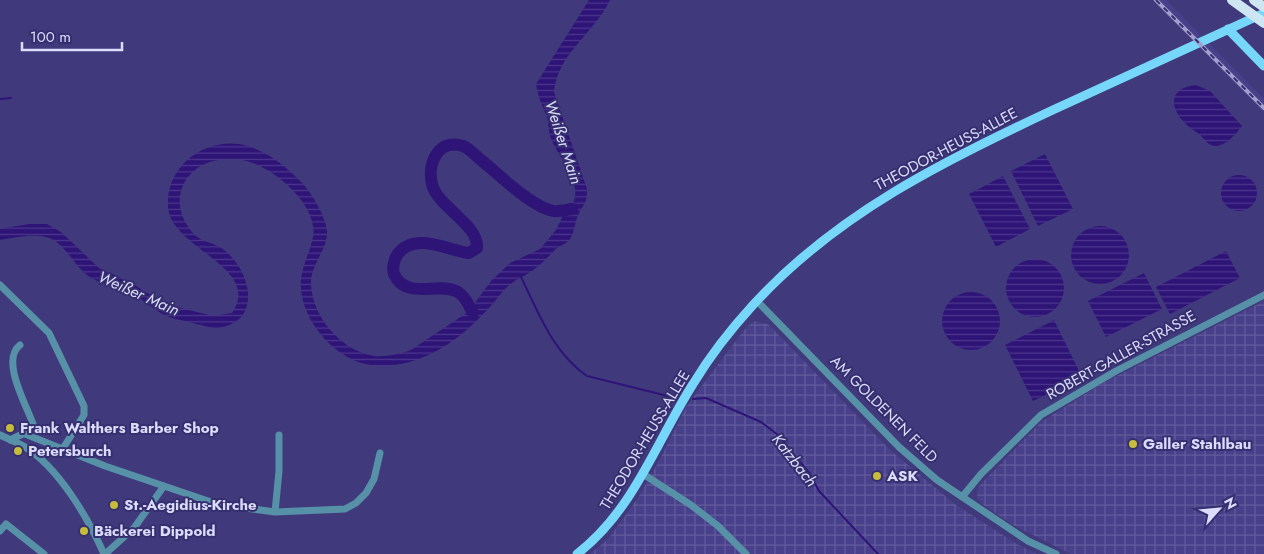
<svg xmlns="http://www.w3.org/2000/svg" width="1264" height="554" font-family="Jost,sans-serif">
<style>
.built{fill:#48408a}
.industrial{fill:url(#industrial-grid)}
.water{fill:url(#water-rules)}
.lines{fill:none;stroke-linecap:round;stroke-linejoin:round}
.stream{stroke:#2e1477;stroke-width:2}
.river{stroke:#2e1477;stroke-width:12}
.minor{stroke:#5791a7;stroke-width:7}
.major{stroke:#76d7fb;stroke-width:9}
.highway{stroke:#cde6f1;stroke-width:10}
.rail-casing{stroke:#a19fcc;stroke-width:4}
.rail{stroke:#362f6f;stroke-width:2;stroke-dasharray:5.5;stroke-linecap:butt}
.poi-dot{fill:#c6bc3c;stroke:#362f6f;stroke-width:2}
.labels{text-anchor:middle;stroke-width:4;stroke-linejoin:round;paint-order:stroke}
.street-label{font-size:15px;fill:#dcdcfc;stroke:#362f6f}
.poi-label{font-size:15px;font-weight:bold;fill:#dcdcfc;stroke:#362f6f;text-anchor:start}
.water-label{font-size:16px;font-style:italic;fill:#dcddf8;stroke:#362f6f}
</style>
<defs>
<pattern id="industrial-grid" width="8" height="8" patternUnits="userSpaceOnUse" patternTransform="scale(1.25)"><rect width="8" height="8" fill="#48408a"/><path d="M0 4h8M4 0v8" fill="none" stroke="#625b9b"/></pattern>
<pattern id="water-rules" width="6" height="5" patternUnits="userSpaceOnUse" patternTransform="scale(1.25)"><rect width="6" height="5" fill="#2e1477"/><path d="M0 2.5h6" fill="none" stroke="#4c368b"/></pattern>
</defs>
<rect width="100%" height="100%" fill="#403a7c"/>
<path class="built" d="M1152,0H1166L1264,99V112Z"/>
<path class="industrial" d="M1264,301V554H1071L1013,525L982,504L977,498L978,487L1041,422L1103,383Z
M754,321L768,324L890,450L956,505L1017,544L1037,554H590L609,538L638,498L659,461L686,407L744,330Z"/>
<path class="water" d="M589,0H610C606,8 601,16 595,23C578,45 557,62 554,92L587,189C587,203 585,202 579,213C575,221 575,231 570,239C566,245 557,246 553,252C544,261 535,270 524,276C502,287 504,292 489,308C469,330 446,349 419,359C403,365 382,368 365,364C333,356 304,322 301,290C299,270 309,256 313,237C319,206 274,167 246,161C229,157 209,159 195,170C173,188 176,217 196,236C203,242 213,243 220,247C240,260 256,291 244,313C239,322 227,327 217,328C210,328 203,325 196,324C187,321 178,320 169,317C156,312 145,301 133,294C119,286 101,286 87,275C74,265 64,243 49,238C33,233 15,238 0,240V229L29,224H47L61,232L99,268L128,281L165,304L213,316L232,313C263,267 171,249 168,207C165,163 211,133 251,147C272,155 288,168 303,184C312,194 326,217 327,231C328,249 312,263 311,281C310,314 340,351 374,356C385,357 400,354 411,350L468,312L491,281L510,263L540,249L556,230L568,205L573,203C583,183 557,156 550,136C548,130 549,123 547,117C542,105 538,97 536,84Z
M1196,85L1210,91L1242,126C1236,134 1225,147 1214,146C1207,145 1204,138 1199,134C1194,130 1188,127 1184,122C1167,104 1172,87 1196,85Z
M1045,154L1073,209L1038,226L1011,171Z
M1221 193a18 18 0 1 1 36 0a18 18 0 1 1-36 0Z
M1003,176L1030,229L996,247L969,194Z
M1071 255a29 29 0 1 1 58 0a29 29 0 1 1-58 0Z
M1226,251L1240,278L1170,314L1156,287Z
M1006 288a29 29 0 1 1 58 0a29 29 0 1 1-58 0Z
M1144,273L1162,309L1106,337L1088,301Z
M942 321a29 29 0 1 1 58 0a29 29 0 1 1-58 0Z
M1054,320L1082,377L1033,401L1005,345Z"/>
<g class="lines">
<path class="stream" d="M0,99L11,98
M520,275C538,311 552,352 587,376L676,398
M693,399L706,398L761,422L778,435L810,474L819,491L878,554"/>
<path class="river" d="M473,313C469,306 466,297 458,292C439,281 406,301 394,274C392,268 394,260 397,255C414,231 447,250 469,253L477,248C479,224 437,207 432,184C427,164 438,138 463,146C469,148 476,156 481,160C500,175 530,206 553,211C558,212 566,210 572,209"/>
<path class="minor" d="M0,285L49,333L84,406V415L62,450
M757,301L899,447L937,480L1028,541L1056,554
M25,434L105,466L217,504L275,512L345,509L356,503L366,493L374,479L380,453
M0,435C8,439 17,442 25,447C59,468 88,518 104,554
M10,440L31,430L33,424C27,406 0,360 20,345
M643,474L691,505L718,526L746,554
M962,497L981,474L1041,415L1116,371L1264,295
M275,512L279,471V435
M0,531L6,524L44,554
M105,554L134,528L164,486"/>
<path class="major" d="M1228,29L1264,66
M577,554C634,510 656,442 693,384C710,356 731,329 753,305C836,214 945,160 1055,109C1124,77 1194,45 1264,13"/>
<path class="highway" d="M1232,0L1264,23
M1254,0L1264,7"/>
<g class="rail-casing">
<path id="rail" d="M1156,0L1264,108"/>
</g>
<use href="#rail" class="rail"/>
</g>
<g class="poi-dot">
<circle cx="10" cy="428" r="5"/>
<circle cx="1133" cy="444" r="5"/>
<circle cx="18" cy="451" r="5"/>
<circle cx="877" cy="476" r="5"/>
<circle cx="114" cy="505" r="5"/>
<circle cx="84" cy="531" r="5"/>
</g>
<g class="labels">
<g class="street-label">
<text transform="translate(946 149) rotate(-28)" y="5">THEODOR-HEUSS-ALLEE</text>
<text transform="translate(1121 355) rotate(-29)" y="5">ROBERT-GALLER-STRASSE</text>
<text transform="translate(884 409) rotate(45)" y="5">AM GOLDENEN FELD</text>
<text transform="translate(645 440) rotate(-59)" y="5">THEODOR-HEUSS-ALLEE</text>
</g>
<g class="poi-label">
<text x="20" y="433">Frank Walthers Barber Shop</text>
<text x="1143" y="449">Galler Stahlbau</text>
<text x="28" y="456">Petersburch</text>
<text x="887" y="481">ASK</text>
<text x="124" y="510">St.-Aegidius-Kirche</text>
<text x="94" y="536">Bäckerei Dippold</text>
</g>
<g class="water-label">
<text transform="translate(564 142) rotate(72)" y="6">Weißer Main</text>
<text transform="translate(139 293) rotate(24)" y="6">Weißer Main</text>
<text transform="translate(795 460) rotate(52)" y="6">Katzbach</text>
</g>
</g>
<g transform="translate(1219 509) rotate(63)" stroke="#362f6f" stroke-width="4" paint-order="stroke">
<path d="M0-4L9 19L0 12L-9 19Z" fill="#dcdcfc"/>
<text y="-8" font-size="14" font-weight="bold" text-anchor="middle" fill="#dcdcfc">N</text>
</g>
<path d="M22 42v8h100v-8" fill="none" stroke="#dcdcfc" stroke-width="2.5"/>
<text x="30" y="42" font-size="15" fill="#dcdcfc" stroke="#362f6f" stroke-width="4" paint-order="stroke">100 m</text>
</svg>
